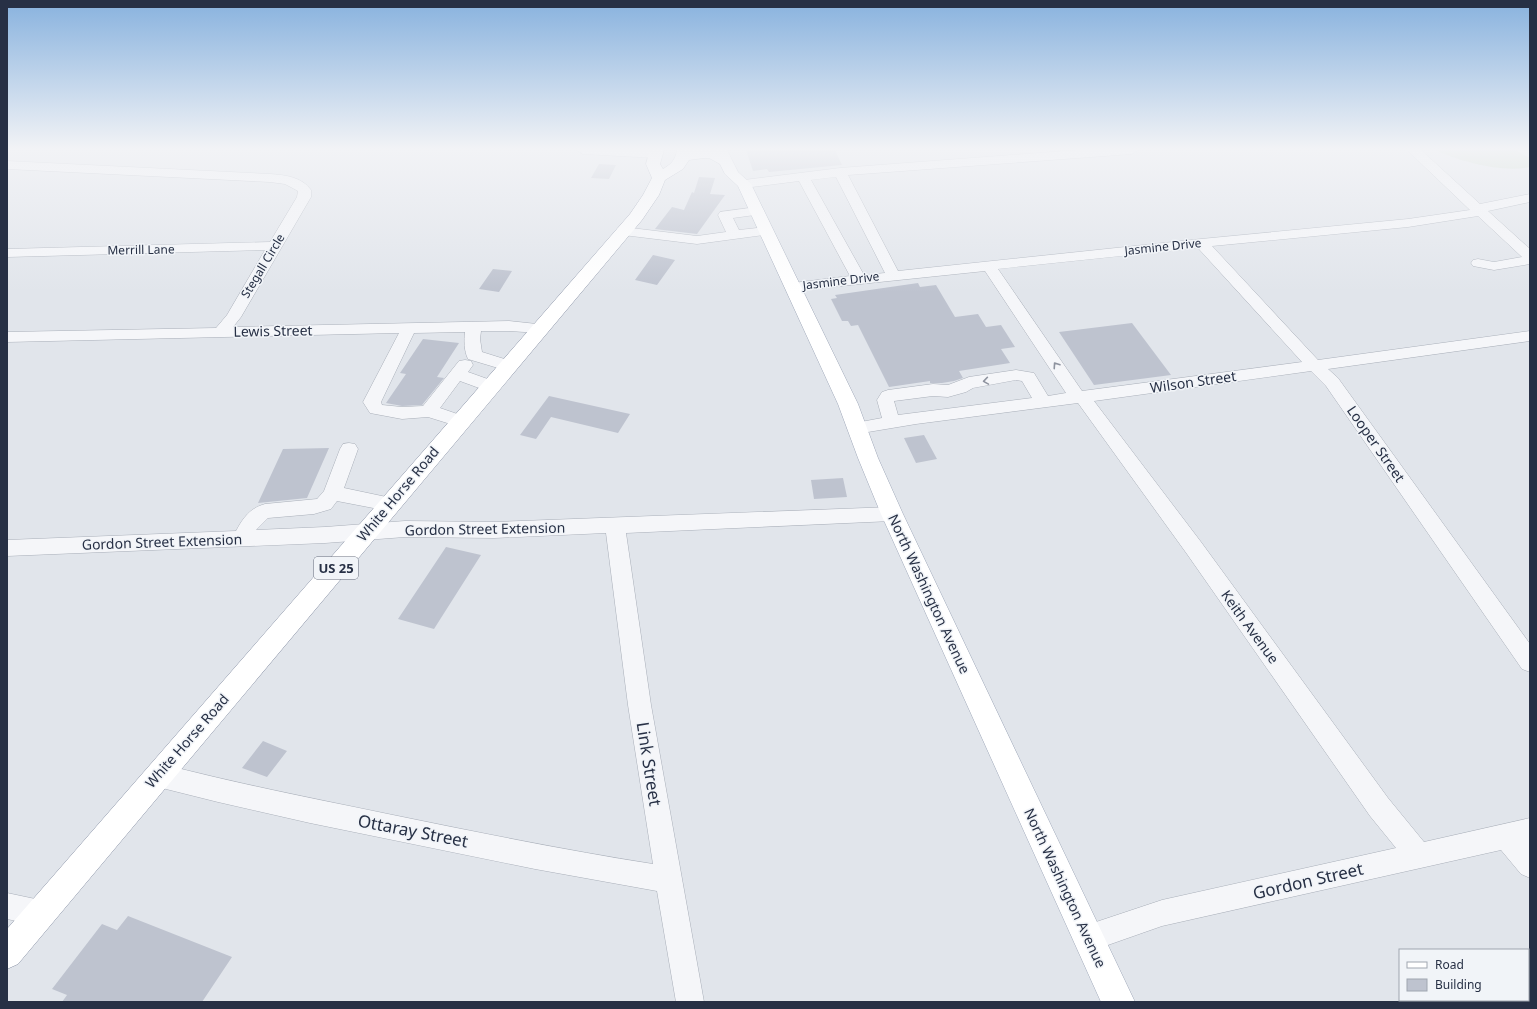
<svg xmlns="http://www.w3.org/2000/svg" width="1537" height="1009" font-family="'Noto Sans',sans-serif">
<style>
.green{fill:#c5d6c1}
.building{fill:#bec3cf}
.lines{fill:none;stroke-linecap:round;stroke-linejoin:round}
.minor-casing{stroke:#a9afb9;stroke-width:1}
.major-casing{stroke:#9fa8b9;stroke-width:1}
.highway-casing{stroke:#8790a4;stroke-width:1}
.minor{fill:#f5f6f9;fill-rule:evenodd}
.major{fill:#fff;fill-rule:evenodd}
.highway{fill:#fff;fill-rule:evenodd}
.oneway{stroke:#8e939f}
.labels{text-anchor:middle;stroke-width:3;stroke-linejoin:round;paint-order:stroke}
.far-street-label{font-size:12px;fill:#273045;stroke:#f1f4f8}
.shield{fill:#f1f4f8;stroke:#646b7b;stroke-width:1}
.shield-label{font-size:13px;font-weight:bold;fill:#273045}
.street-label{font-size:14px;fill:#273045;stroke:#f1f4f8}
.near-street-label{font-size:17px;fill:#273045;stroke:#f1f4f8}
</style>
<rect width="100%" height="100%" fill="#e1e5eb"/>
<path class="green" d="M1435,150H1515L1530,158V167C1503,173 1461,162 1435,150Z"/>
<path class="building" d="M746,150H835L842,165L769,172L767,169L753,171Z
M599,164L616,165L609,179L591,178Z
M699,177L715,178L710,194L725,195L697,234L655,229L672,207L684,210L692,192L694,193Z
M653,255L675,260L657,285L635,280Z
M493,269L512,271L499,292L479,289Z
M918,283L920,287L936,285L955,317L978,314L986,327L1001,325L1015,347L1001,349L1010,363L959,371L963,378L954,381L942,383H930V381L889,387L858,325L851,326L848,321H842L831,299L837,298L835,295Z
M1132,323L1171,375L1094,385L1059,332Z
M423,339L459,343L437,377L444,378L422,405L402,406L386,403L406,374L400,373Z
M549,396L630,414L618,433L551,417L536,439L520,435Z
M924,435L937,459L916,463L904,438Z
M329,448L307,498L258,503L283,449Z
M843,478L847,497L814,499L811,480Z
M446,547L481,555L434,629L398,619Z
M263,741L287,751L267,777L242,768Z
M128,916L232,957L202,1002H62L67,995L52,989L102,924L117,930Z"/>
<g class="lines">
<g class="minor-casing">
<path id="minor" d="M577,150H656L660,151L662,154L660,157L656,158L583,154Z
M1079,150H1138L1132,154L848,175L898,271L1201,239L1408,219L1470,210L1407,150H1421L1480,204L1530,194V202L1488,211L1530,249V264L1494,270L1473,266L1471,263L1473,260L1478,259L1494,262L1522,257L1478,216L1408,227L1212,246L1318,360L1530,331V341L1328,369L1338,378L1530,644V672L1522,669L1326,386L1311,371L1094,401L1201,542L1388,798L1424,842L1530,818L1529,844L1530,878L1521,874L1501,850L1162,926L1088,952L1078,948L1074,938L1078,928L1162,900L1396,848L1370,816L1187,554L1078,403L916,424L856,434L850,432L847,428L850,424L882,418L877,400L882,392L888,390L933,384L948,385L969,377L1016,370L1034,373L1048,396L1066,393L985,271L793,291L788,290L786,287L788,284L793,283L850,276L799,181L744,188L739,187L738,184L739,181L744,180L840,168ZM836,177L885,273L864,275L811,180ZM1198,248L1302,362L1082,391L998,269ZM1016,380L1022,381L1032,398L898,415L894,401L933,396L948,397L966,392L973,388Z
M7,161L270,174C285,175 302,177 311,190V197L241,317L233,327L509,321L546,325L548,328L546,331L540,333L509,331H481L480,339L482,352L514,362L516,366L514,370L508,371L468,359C464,351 464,340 465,332L414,333L381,402L382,405L402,407L423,406L459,361L465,360L471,361L473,365L468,372L496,382L498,386L496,390L490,392L460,381L440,408L466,417L469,421L466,425L460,427L428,417L402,419L370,413L363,402L399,333L7,342V332L216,328L227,315L265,250L7,257V249L270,242L297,197L298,191L285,184L270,182L7,169Z
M757,207L762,208L764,211L762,214L733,218L739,230L766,227L771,228L773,231L771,234L697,244L623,235L618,234L616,231L618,228L623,227L697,236L726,232L718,215L720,212Z
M349,443L355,444L358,449L344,488L396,499L398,504L396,509L389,511L337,501L331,509L314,514L268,518L256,530L325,527L405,521L494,522L892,507L899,509L902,514L899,519L892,521L626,533L651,705L704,1002H676L657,891L535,869L310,823L218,802L158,787L149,783L146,775L149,767L158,763C234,783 311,798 388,814C476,832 564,850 653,864L628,705L606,533L494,538L405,537L325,543L7,556V540L236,531C243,518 250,508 265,504L317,499L324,491L340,449L343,444Z
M7,893L40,900L49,904L53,913L49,922L40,926L7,919Z"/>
</g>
<g class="major-casing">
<path id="major" d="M713,150H727L738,172L751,184L858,404L878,458L903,514L1135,1002H1101L881,514L858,458L838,404L738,186L725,174Z"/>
</g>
<g class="highway-casing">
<path id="highway" d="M650,150H664L660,164L663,169C671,164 675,161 677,150C693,150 721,145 732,161L730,164L725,165L720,164L709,158H704L689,160L683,169L665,180L659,195L642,220L18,964L7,969V929L630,214L643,195L652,178L646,164Z"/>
</g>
<use href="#minor" class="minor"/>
<use href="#major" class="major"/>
<use href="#highway" class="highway"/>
</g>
<defs><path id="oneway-chevron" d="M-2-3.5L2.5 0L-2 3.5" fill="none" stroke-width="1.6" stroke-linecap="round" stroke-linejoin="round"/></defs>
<g class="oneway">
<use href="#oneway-chevron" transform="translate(1056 365) rotate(-124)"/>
<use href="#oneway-chevron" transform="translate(986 381) rotate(171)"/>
</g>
<linearGradient id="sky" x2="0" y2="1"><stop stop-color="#88b2de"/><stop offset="0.51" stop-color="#f2f3f6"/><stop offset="1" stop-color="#f2f3f6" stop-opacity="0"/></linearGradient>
<rect width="1537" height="292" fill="url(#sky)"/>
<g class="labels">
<g class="far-street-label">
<text transform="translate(1163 247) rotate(-6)" y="4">Jasmine Drive</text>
<text transform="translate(141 250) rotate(-1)" y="4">Merrill Lane</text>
<text transform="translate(263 266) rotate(-59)" y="4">Stegall Circle</text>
<text transform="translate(841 281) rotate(-7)" y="4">Jasmine Drive</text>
</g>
<rect class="shield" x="314" y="557" width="44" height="22" rx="3"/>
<g class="shield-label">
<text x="336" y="573">US 25</text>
</g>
<g class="street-label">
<text transform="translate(273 331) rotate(-1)" y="5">Lewis Street</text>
<text transform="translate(1193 382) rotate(-8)" y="5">Wilson Street</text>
<text transform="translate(1376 444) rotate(55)" y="5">Looper Street</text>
<text transform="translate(398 494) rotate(-50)" y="5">White Horse Road</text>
<text transform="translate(485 529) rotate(-1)" y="5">Gordon Street Extension</text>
<text transform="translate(162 542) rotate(-2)" y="5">Gordon Street Extension</text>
<text transform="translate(929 594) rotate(65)" y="5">North Washington Avenue</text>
<text transform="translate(1250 627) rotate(54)" y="5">Keith Avenue</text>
<text transform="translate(187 741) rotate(-49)" y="5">White Horse Road</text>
<text transform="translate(1065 888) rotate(65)" y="5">North Washington Avenue</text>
</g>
<g class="near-street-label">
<text transform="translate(649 764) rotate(81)" y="6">Link Street</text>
<text transform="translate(413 831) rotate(11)" y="6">Ottaray Street</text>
<text transform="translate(1308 881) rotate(-13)" y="6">Gordon Street</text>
</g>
</g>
<rect width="1537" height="1009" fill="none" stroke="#273045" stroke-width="16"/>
<rect x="1399" y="949" width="130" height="52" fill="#f1f4f8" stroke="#a0a6b0"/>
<rect x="1407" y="962" width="20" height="6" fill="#ffffff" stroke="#a0a6b0"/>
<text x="1435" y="969" font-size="12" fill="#273045">Road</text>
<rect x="1407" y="979" width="20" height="12" fill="#bec3cf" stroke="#a0a6b0"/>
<text x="1435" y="989" font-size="12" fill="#273045">Building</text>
</svg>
